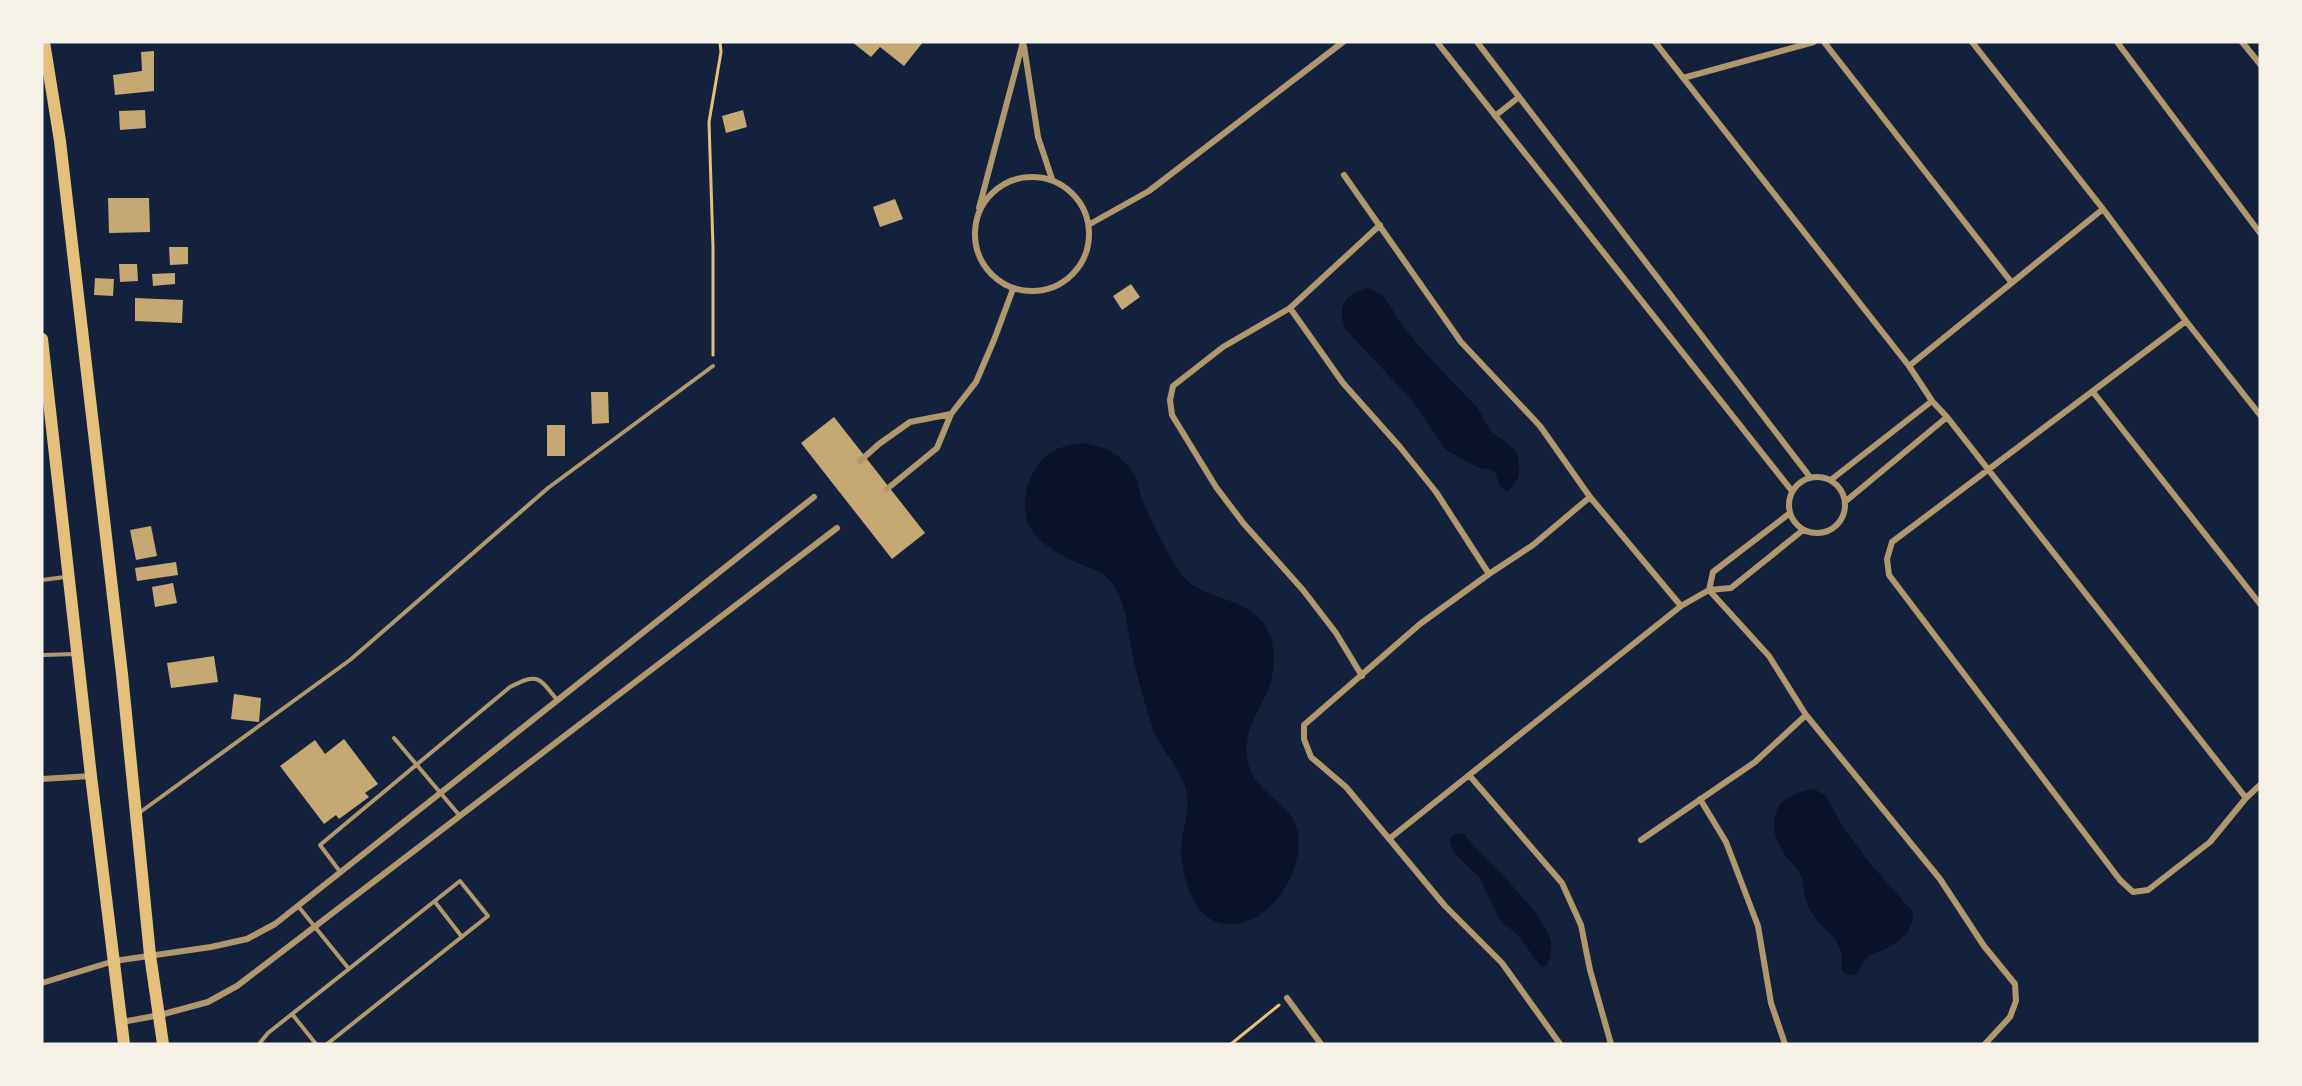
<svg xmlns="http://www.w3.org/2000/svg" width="2302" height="1086" font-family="'Alegreya Sans',sans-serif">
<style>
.water{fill:#0b132b}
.building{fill:#c6a872}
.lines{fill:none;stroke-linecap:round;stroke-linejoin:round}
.path{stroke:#e5c07b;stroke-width:3}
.service{stroke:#b1986c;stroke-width:4}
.minor{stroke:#b1986c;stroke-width:6}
.trunk{stroke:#e5c07b;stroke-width:12}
</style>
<rect width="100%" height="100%" fill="#14213d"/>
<path class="water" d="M1365,288C1389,292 1391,312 1405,329C1426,355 1450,379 1473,403C1482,412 1485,425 1493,433C1500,439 1510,443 1515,451C1522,463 1521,484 1507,491L1500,487L1495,472L1488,469L1479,468L1446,450L1412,400L1345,329C1337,307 1344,296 1365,288Z
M1080,443C1104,445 1122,454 1135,476C1139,483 1139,492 1142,500C1150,519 1168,554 1179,571C1201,605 1256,592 1271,638C1276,653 1274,678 1267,693C1259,710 1248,724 1247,744C1244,780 1265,788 1286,810C1308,832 1298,866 1284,890C1274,905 1259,919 1241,923C1198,933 1184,887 1181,854C1180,832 1193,808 1185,786C1178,767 1163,751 1154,732C1150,723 1148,712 1145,703C1137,676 1131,652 1127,624C1126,609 1116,584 1104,575C1094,568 1081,565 1070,560C1060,554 1047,547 1039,539C1014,517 1025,470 1050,453C1058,447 1070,445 1080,443Z
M1814,789L1825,795L1842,825L1867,860L1913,912C1914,932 1898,943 1881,951C1875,954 1869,954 1864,960C1861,964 1860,969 1858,973L1852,976L1845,974L1841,968C1846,934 1820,933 1808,906C1804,896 1804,884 1800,874C1796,865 1787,860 1783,852C1763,819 1777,793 1814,789Z
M1458,833L1464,834C1484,859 1547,914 1551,943C1552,951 1550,958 1547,965L1542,968L1516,933L1501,922L1479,877L1453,852L1449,839L1453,835Z"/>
<path class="building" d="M852,42H923L904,66L880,47L871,57Z
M154,51V91L115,95L113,75L142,71L141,52Z
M145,110L146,128L120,130L119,111Z
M743,110L747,127L726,133L722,116Z
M108,198H149L150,232L109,233Z
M895,199L903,219L880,227L873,207Z
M169,247H188V264L170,265Z
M119,264H137L138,281L120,282Z
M175,273V284L153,286L152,274Z
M95,278L114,279L113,296L94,295Z
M1131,284L1140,297L1122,310L1113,296Z
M135,298L183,300L182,323L135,321Z
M591,392H608L609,423L592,424Z
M834,417L925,533L892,559L801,443Z
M547,425H565V456H547Z
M151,526L157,556L136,560L130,530Z
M176,562L178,575L137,581L135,568Z
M173,583L177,603L155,607L152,587Z
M214,656L218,682L171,688L167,663Z
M234,694L261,698L259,722L231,719Z
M344,739L378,784L365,793L369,797L339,819L336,815L324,824L280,766L315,740L325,754Z"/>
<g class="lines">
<path class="path" d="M713,355V247L709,122L721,52L720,42
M1231,1044L1279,1005"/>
<path class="service" d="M42,580L65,577
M42,655L75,654
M394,738L460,816
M139,813L350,660L548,488L713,366
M341,873L320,845L510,687C538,673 538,676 557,700
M435,902L462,937
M298,906L349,969
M292,1014L316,1044
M259,1044L268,1033L460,881L488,916L327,1044"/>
<path class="minor" d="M1437,42L1792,491
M1477,42L1810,477
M1655,42L1909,366L1932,401L1947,417L2246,798
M1824,42L2012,283
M1972,42L2103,209L2186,321L2260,415
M2117,42L2260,233
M2242,42L2260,64
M1024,46L1038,137L1052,179
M1683,78L1814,42
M1495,116L1519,97
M1344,175L1461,342L1540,426L1590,497L1681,606
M975 234a57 57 0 1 1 114 0a57 57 0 1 1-114 0Z
M979,208L1023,42
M1090,224L1149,191L1343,42
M1290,308L1343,383L1400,447L1436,492L1489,574
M2186,321L1892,542L1887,559L1889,575L2120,880L2133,892L2148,890L2210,842L2246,798L2260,785
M1909,366L2103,209
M2093,392L2260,604
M860,461L879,444L910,422L951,414
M1789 505a28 28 0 1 1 56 0a28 28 0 1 1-56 0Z
M1832,479L1932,401
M887,489L937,448L951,414L976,382L994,340L1013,289
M1846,501L1947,417
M1709,590L1769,656L1806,715L1940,879L1984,946L2015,984L2016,1001L2010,1017L1985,1044
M1709,590L1713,572L1790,513
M1362,676L1336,633L1303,590L1244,524L1216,487L1172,415L1170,400L1173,386L1223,347L1290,308L1380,225
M1469,775L1562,883L1581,925L1590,970L1611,1044
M42,779L91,776
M1700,799L1726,842L1758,926L1771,1003L1785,1044
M1389,839L1681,606L1709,590L1731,588L1803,530
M1641,840L1755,762L1806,715
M42,983L114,961L211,947L247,939L275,924L814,497
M1287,998L1321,1044
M122,1022L160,1015L208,1002L237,986L837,528
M1560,1044L1502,963L1445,906L1346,787L1311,757L1304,739V725L1420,624L1489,574L1533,545L1590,497"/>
<path class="trunk" d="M44,42L60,141L122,674L150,955L163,1044
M42,339L91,776L124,1044"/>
</g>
<rect width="2302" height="1086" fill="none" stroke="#f6f1e7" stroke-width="87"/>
</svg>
